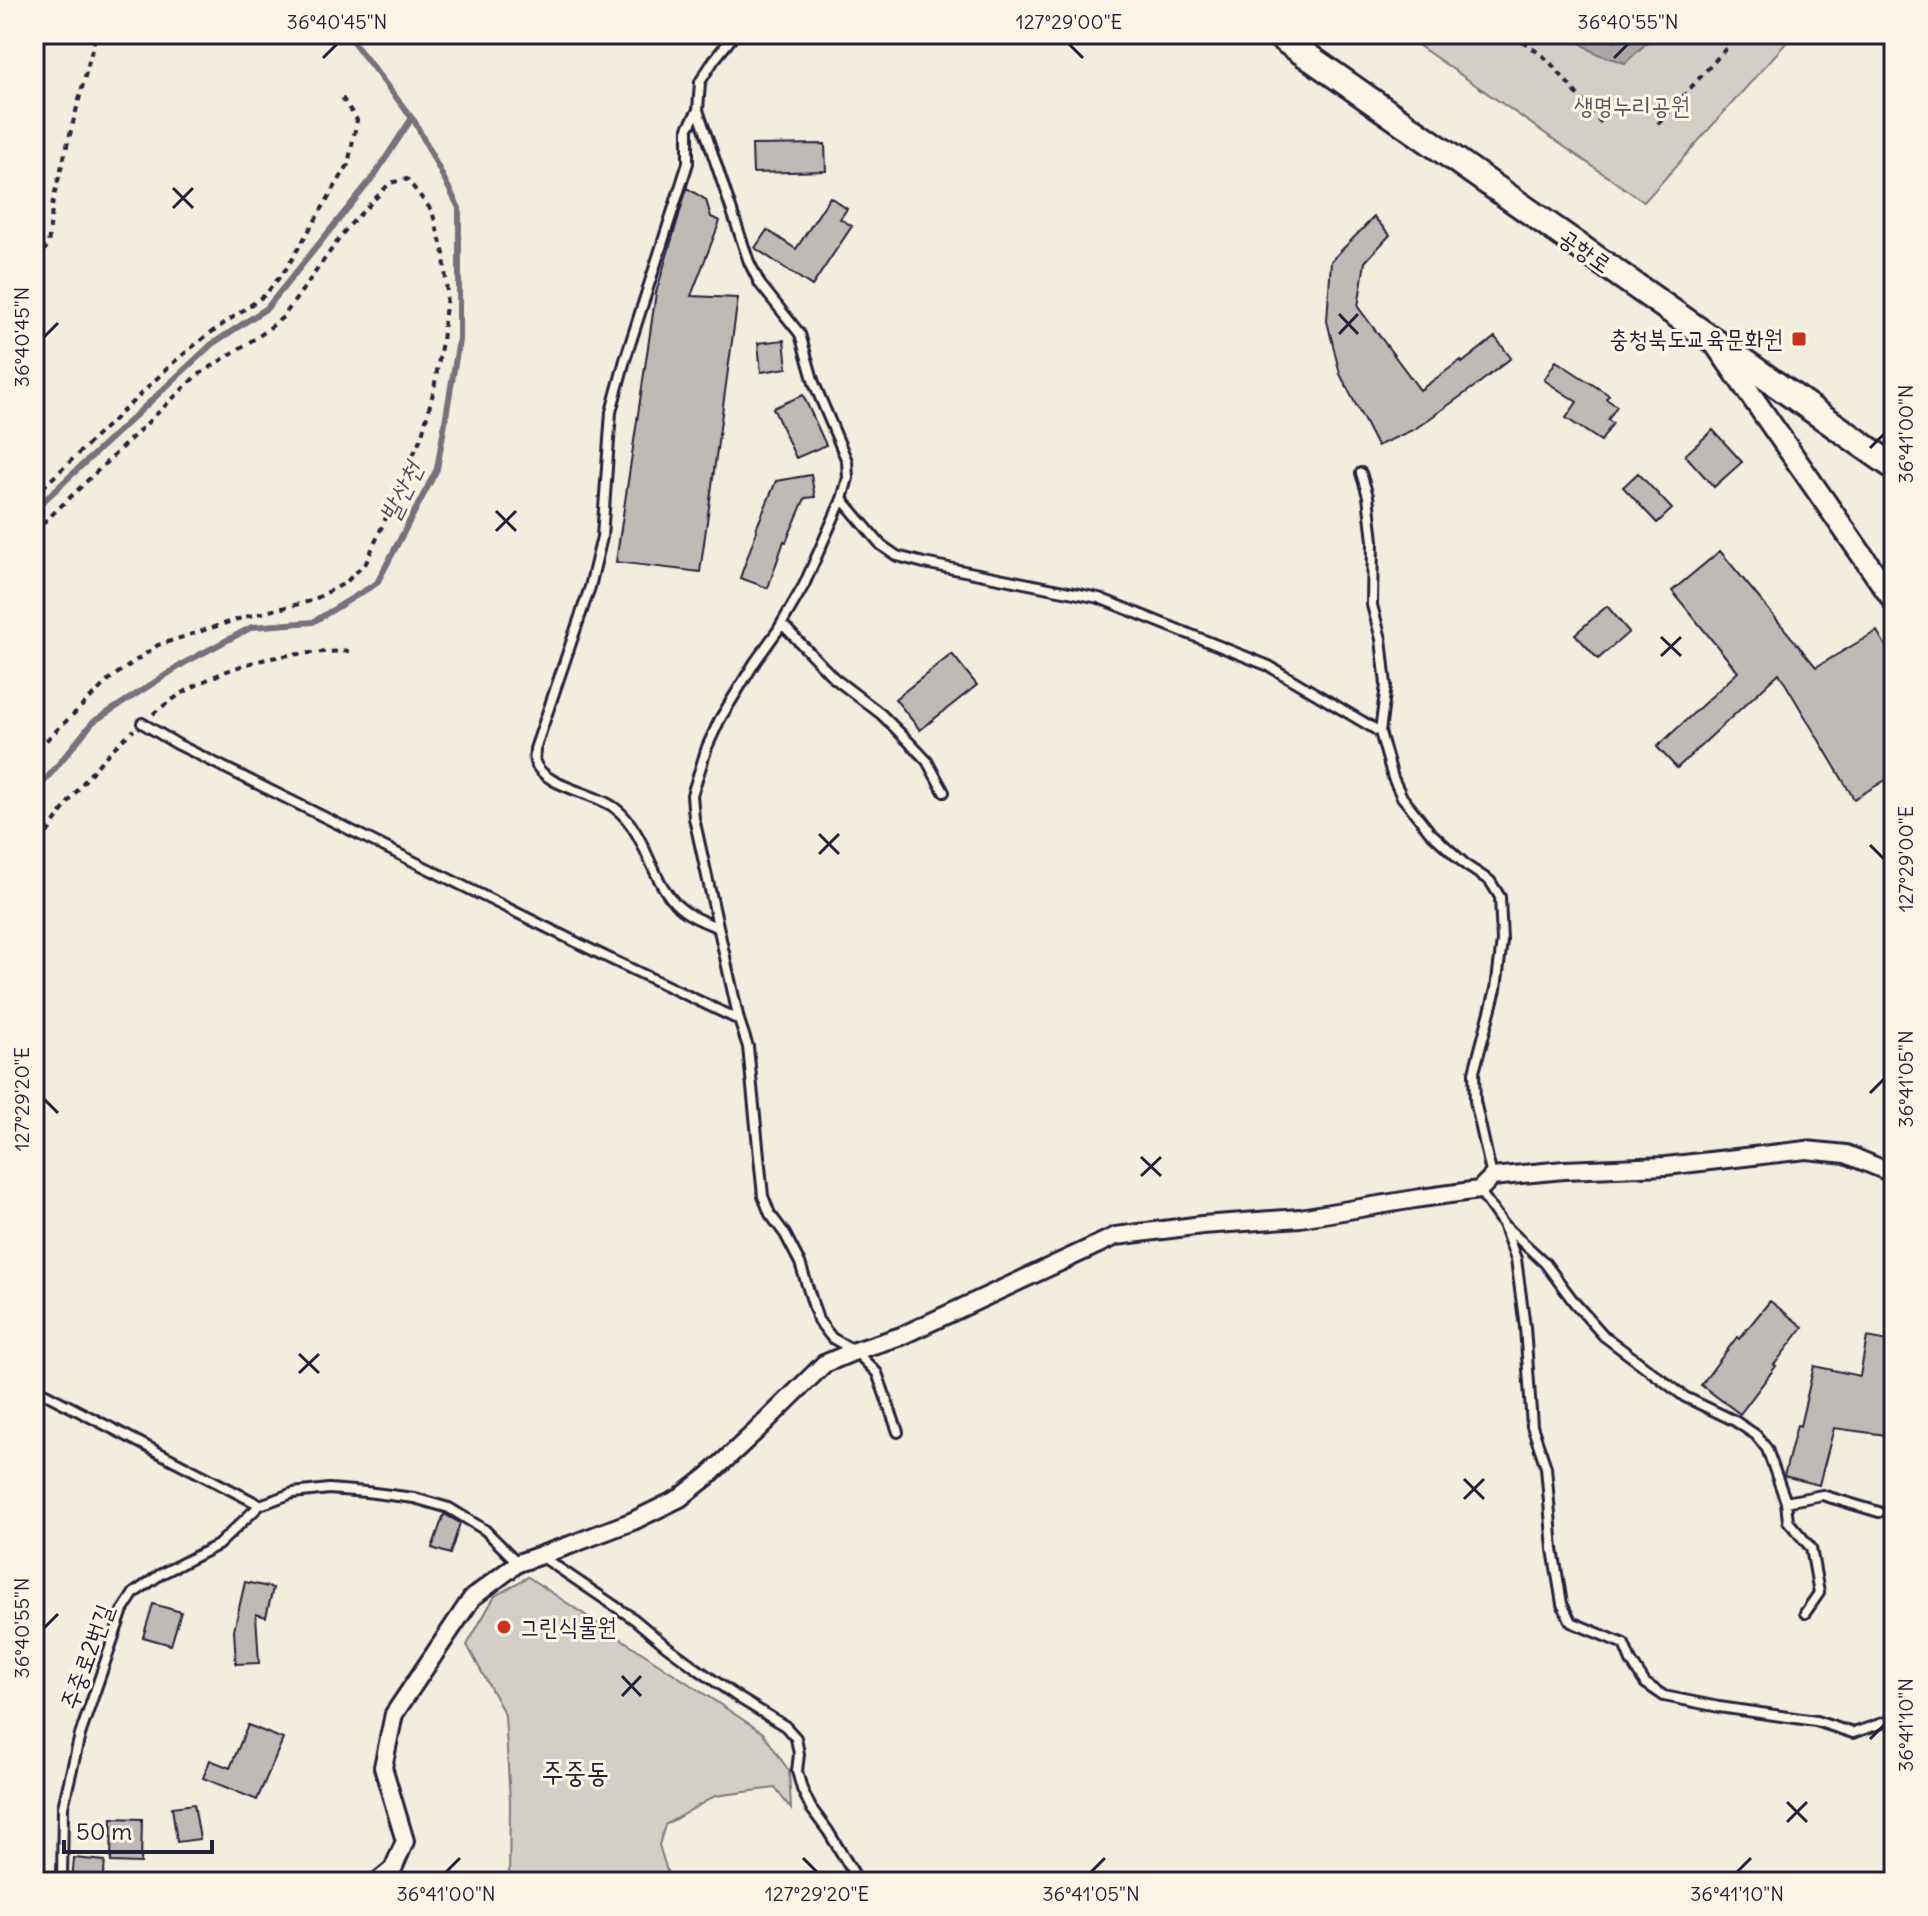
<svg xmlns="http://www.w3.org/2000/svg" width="1928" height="1916" font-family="Delius,'Poor Story',sans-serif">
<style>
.green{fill:#d4cfc6;stroke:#7b7880;stroke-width:2}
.water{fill:#aca7a6;stroke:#75727b;stroke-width:2}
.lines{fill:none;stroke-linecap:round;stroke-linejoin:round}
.stream{stroke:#75727b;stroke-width:6}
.building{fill:#bfbab6;stroke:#22223b;stroke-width:2}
.service-casing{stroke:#22223b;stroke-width:14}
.minor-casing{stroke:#22223b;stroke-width:22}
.tertiary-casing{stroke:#22223b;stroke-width:26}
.secondary-casing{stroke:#22223b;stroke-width:30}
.path{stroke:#22223b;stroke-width:4;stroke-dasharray:6 6;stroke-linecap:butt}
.service{stroke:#fcf5e5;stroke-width:8}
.minor{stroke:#fcf5e5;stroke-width:16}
.tertiary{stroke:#fcf5e5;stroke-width:20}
.secondary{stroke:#fcf5e5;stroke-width:24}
.ticks{fill:none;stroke:#22223b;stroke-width:3}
.poi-dot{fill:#c8321e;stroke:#fcf5e5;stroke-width:3}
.labels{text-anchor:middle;stroke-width:6;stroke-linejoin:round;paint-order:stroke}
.park-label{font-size:24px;fill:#575665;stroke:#fcf5e5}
.street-label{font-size:24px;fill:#22223b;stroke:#fcf5e5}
.poi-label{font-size:24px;fill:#22223b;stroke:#fcf5e5;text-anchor:end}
.water-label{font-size:26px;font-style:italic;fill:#525160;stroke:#fcf5e5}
.quarter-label{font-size:28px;fill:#22223b;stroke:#fcf5e5}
.neatline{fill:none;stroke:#22223b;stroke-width:3}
.ticks-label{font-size:20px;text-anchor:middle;fill:#22223b}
</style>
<rect width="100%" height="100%" fill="#f3edde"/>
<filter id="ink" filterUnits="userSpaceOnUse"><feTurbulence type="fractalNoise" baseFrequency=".0125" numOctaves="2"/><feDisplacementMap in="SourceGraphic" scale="16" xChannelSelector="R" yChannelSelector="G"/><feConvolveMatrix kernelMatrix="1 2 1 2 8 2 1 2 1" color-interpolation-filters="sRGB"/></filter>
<g filter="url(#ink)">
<path class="green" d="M1402,34H1794L1644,202Z
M528,1577L763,1733L789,1771L791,1809L775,1788L715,1796L665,1825L659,1845L667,1871L663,1882H509L510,1802L505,1715L467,1645L495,1596Z"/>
<path class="water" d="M1568,34H1604L1613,42L1629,34H1656L1625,63L1595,53Z"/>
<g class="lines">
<path class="stream" d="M34,510L212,344L267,308L374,176L412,118
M34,794L93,722L186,662L252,627L313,622L377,583L437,469L459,340V208L415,122L347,34"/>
</g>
<path class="building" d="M825,144L826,171L753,173L752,145Z
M687,188L706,200L711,217L720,221L691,296L738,298L700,572L616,562L656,293Z
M830,197L847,209L840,219L852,226L812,286L755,248L767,230L796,249Z
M1374,217L1390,235L1365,262L1358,307L1420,390L1461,360L1462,363L1495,337L1511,358L1478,384L1415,429L1377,446L1340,374L1327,321L1331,261Z
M784,340L787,368L761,372L758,343Z
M1556,361L1609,395L1606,399L1617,406L1608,420L1613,423L1601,441L1566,418L1577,402L1544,380Z
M803,395L826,445L796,458L773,408Z
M1713,430L1742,462L1714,487L1685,455Z
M1638,473L1672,509L1657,523L1623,487Z
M811,475L815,497L805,498L786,542L784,541L768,588L740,578L757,530L756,529L776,481Z
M1720,551L1816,667L1877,631L1894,660V775L1854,799L1779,673L1677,768L1657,747L1738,672L1672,591Z
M1607,606L1629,632L1598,659L1575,634Z
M952,654L977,685L920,730L895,699Z
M1770,1301L1803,1327L1774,1365L1776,1366L1740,1414L1701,1385L1737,1337L1739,1339Z
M1867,1337L1894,1342V1436L1834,1428L1819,1485L1784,1476L1797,1425L1800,1426L1814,1366L1860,1376Z
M444,1514L460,1523L450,1554L432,1548Z
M245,1582L273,1588L266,1617L256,1614L259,1663L236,1664L234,1630Z
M153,1604L181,1612L171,1645L143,1637Z
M248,1725L283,1739L257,1800L203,1778L210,1760L230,1768Z
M194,1804L200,1839L177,1842L172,1807Z
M112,1818L142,1819L141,1863L111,1862Z
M74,1858L105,1861L103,1882H72Z"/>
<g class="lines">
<g class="service-casing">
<path id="service" d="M735,34L714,60L700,82L698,110L749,262L760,284L800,334L814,383L847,461L848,478L842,499L804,585L778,630L755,662L720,719L707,747L692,795L694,818L739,1020L748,1047L763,1196L770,1214L785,1234L800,1263L818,1320L832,1338L855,1351L877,1373L898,1432
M698,110L688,128V163L625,360L611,412L602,537L590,587L535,749C535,753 534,759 535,762C544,787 594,792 615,808C645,831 649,874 674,902C686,915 702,921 717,927
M1361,473L1368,496L1373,541L1372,605L1381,639L1386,685L1380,732L1393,778L1402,797L1430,832L1467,866L1490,881L1500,897L1502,941L1496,989L1474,1072L1475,1101L1492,1177
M842,499L881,545L897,556L924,563L1099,598L1269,666L1380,732
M782,624L834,678L881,714L908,741L927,761L944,792
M142,723L177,744L602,955L739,1020
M1479,1190L1503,1224L1516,1259L1525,1327L1532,1426L1546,1467L1553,1549L1562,1604L1571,1622L1624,1644L1631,1661L1645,1683L1664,1696L1719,1707L1816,1721L1853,1733L1894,1719
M1506,1227L1545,1263L1574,1302L1604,1336L1685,1397L1735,1421L1756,1435L1767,1449L1786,1502L1788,1521L1811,1548L1819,1593L1805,1613
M34,1388L260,1505
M1786,1502L1822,1495L1879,1512
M541,1556L634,1619L665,1645L696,1668L739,1698L785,1726L796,1738L799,1754L797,1771L802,1789L811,1808L828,1831L859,1882
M62,1882L63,1807L80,1735L123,1610L134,1593L161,1574L218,1545L260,1505L293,1493L329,1489L366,1492L414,1498L449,1508L485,1530L518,1563"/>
</g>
<g class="minor-casing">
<path id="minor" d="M377,1882L393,1869L405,1841L383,1767L394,1714L472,1598L518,1563L570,1545L633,1521L680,1498L708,1476L756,1431L824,1364L855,1351L901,1336L1116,1236L1202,1225L1300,1218L1421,1198L1479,1190L1492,1177L1564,1170L1666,1166L1806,1150L1846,1154L1894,1174"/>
</g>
<g class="tertiary-casing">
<path id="tertiary" d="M1718,348L1894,601"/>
</g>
<g class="secondary-casing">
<path id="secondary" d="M1276,34L1894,467"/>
</g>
<path class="path" d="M1513,34L1548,60L1604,126
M1658,124L1739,34
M34,260L48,246L53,200L96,34
M34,496L174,362L206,336L265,295L286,269L348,165L357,120L339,93
M34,532L195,377L262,334L283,317L347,228L390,183L407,179L432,211L444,254L447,295L442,341L434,389L422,435L366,563L345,583L311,601L245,617L158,645L111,678L34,752
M153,714C191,683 242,660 292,655C310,652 330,652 349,651
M34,853C63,809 93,763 134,730"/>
<use href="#service" class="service"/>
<use href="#minor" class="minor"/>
<use href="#tertiary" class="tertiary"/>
<use href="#secondary" class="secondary"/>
</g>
</g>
<path class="ticks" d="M1069,44L1083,58M323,58L337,44M1614,58L1628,44M173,188L193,208M173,208L193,188M1339,314L1358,334M1339,334L1358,314M44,337L58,323M1870,448L1884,434M496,511L516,531M496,531L516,511M1661,637L1681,656M1661,656L1681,637M819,834L839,854M1870,845L1884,859M819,854L839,834M1870,1093L1884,1079M44,1099L58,1113M1141,1157L1161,1176M1141,1176L1161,1157M299,1354L319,1373M299,1373L319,1354M1464,1479L1484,1499M1464,1499L1484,1479M44,1628L58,1614M622,1676L641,1696M622,1696L641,1676M1870,1739L1884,1725M1787,1802L1807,1822M1787,1822L1807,1802M803,1858L817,1872M446,1872L460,1858M1091,1872L1105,1858M1737,1872L1751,1858"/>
<g class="poi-dot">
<rect x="1791" y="331" width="16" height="16" rx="4"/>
<circle cx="504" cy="1627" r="8"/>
</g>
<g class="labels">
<g class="park-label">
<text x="1632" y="114">생명누리공원</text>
</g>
<g class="street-label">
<text transform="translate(1585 251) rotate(35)" y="8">공항로</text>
<text transform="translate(87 1657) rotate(-70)" y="8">주중로2번길</text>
</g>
<g class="poi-label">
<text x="1783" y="347">충청북도교육문화원</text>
<text x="520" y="1635" text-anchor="start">그린식물원</text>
</g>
<g class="water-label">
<text transform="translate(401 492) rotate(-64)" y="9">발산천</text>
</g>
<g class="quarter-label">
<text x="575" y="1782">주중동</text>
</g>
</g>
<rect width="1928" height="1916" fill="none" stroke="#fcf5e5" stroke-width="88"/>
<path d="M64 1840v12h148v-12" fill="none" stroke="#22223b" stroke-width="4"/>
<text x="76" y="1840" font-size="24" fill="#22223b" stroke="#fcf5e5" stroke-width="6" paint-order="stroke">50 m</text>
<rect x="44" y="44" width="1840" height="1828" class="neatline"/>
<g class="ticks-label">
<text x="337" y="29">36°40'45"N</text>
<text x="1069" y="29">127°29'00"E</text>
<text x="1628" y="29">36°40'55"N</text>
<text transform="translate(22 337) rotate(-90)" y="7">36°40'45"N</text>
<text transform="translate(1906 434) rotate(-90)" y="7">36°41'00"N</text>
<text transform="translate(1906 859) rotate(-90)" y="7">127°29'00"E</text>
<text transform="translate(1906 1079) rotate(-90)" y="7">36°41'05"N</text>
<text transform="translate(22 1099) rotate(-90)" y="7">127°29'20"E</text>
<text transform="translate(22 1628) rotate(-90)" y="7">36°40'55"N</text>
<text transform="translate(1906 1725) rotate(-90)" y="7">36°41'10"N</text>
<text x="446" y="1901">36°41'00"N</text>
<text x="817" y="1901">127°29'20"E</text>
<text x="1091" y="1901">36°41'05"N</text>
<text x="1737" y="1901">36°41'10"N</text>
</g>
</svg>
